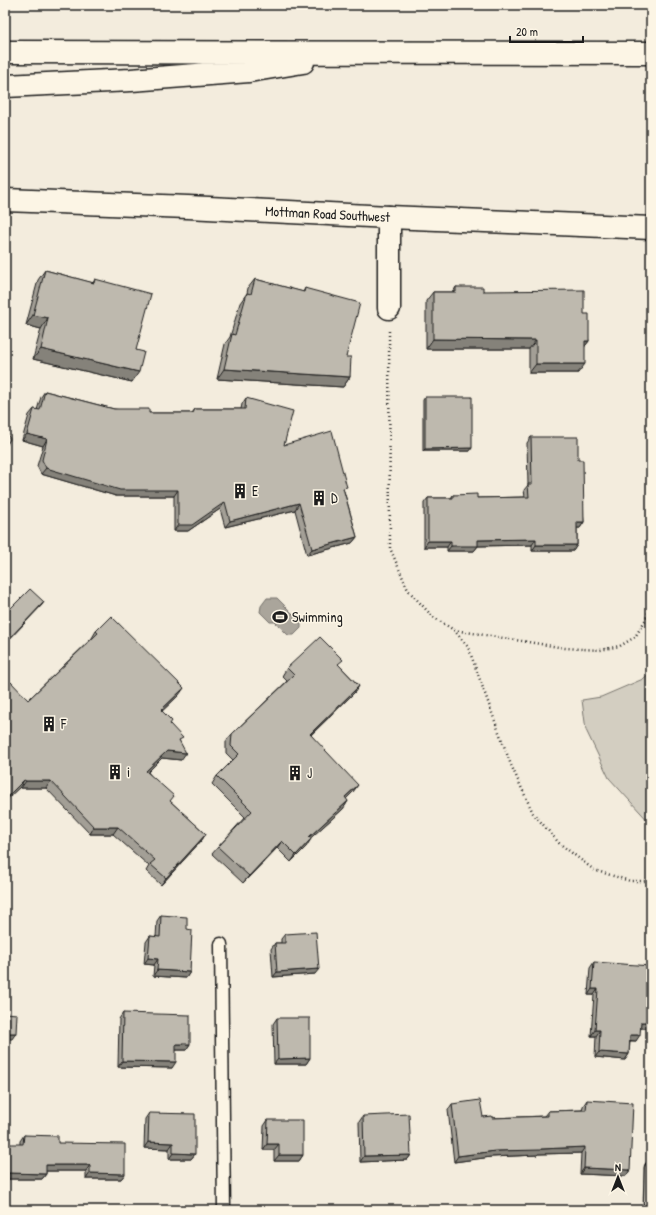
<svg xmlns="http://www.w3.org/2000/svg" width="656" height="1215" font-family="'Patrick Hand',sans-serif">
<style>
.green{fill:#d3cec1;stroke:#78756e}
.water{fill:#aaa59b;stroke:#716e68}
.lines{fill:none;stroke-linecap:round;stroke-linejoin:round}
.service-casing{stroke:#1c1c1c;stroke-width:15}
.minor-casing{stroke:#1c1c1c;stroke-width:25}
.tertiary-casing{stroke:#1c1c1c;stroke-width:25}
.motorway-casing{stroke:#1c1c1c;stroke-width:25}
.path{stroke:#1c1c1c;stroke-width:2.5;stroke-dasharray:1 3;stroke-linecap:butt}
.service{stroke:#fcf5e5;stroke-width:12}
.minor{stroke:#fcf5e5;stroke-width:22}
.tertiary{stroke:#fcf5e5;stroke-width:22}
.motorway{stroke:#fcf5e5;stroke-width:22}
.wall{fill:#a39f96;stroke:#1c1c1c}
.shaded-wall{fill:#85827a;stroke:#1c1c1c}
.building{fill:#beb9ae;stroke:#1c1c1c}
.labels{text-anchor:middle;stroke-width:3;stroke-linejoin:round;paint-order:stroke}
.street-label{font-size:14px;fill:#1c1c1c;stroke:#fcf5e5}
.poi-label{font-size:14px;fill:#1c1c1c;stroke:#fcf5e5;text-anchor:start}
</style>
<rect width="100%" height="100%" fill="#f3ecdd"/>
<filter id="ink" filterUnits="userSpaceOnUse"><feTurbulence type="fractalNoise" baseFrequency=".025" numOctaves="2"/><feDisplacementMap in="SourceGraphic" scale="8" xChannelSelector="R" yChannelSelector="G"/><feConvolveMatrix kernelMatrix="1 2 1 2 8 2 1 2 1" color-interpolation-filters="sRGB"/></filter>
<g filter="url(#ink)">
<path class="green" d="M651,672V824L609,778L586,730L582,700L601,697L643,679Z"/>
<path class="water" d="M267,598H277L301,622V628L294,635H288L275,622H270L260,612L261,606Z"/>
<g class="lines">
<g class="service-casing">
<path id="service" d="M221,944L224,1210
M650,1210L651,1168"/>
</g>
<g class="minor-casing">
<path id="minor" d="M389,217V308"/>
</g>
<g class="tertiary-casing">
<g id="tertiary">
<path id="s1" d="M5,200L188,207L389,217L651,228"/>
</g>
</g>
<g class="motorway-casing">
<path id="motorway" d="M5,52L651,53
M5,86L131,80L249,71L303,62"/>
</g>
<path class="path" d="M389,331L390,548L408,590L433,617L454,630L468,647L511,765L533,813L559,843L594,870L630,881H651
M454,630L565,648L600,650L620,646L635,637L646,619L651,602"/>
<use href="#service" class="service"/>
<use href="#minor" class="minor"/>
<use href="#tertiary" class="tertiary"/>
<use href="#motorway" class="motorway"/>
</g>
<path class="wall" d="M45,270L93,283L95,279L136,350L132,382L33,359L41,329L26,325L38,280Z
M255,279L303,292L305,288L346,357L350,377L343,387L217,379L225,344L230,337L240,303L247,293L248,288Z
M456,287L483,291L584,314L589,341L585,346L578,373H529V349H426V301L433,292H453Z
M45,391L114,409L149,413H192L195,409H241L242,404L246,398L284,445L344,491L357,537L352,543L307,555L295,510L225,527L220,509L188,531H174V496H116L41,474L37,466L43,446L22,440L29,415L34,409L37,410L41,397Z
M425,397L470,451H423V400Z
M531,437L578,460L584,522L580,528H577V545L573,551H532V545L478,546L474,551H447V547H424V503L428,498H451L453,495L477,498L525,497L524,490L528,485L527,443Z
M96,631L179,695L162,711L180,742L181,760L162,758L148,772L170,801L206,834L201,841L161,885L146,871L149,866L113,834H90L46,788H21L20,787L28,700L92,638Z
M339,665L359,686L354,693L311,735L353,792L346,799L348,801L343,809L310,838L306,847L291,862L277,848L243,883L212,854L218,847L245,817L212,784L217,776L233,760L226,753V741L232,734L287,681L282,676L287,668Z
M161,915L187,929L190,972L186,978L153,976L154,965L144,964L146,942L150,936L156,937L157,921Z
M285,934L315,974L273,977L271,949L275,943H281V939Z
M594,962L651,1028H641L636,1041H630L629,1054L625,1060L595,1057L596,1036H591L594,995H588L590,968Z
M123,1013L190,1044L186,1050H176L172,1068L118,1067L119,1019Z
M277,1018L310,1058L306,1064H274L273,1024Z
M587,1100L630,1170L626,1176L580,1174L581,1153L538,1154L537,1155L491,1157L454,1162L448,1110L452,1104L483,1117L492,1118L544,1116L548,1111L582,1110L583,1106Z
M149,1113L195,1154L191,1159H169V1149L144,1148L145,1119Z
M363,1116L411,1155L407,1160L360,1162L359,1122Z
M268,1120L303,1155L299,1161H274V1150H263L264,1126Z
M24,1135L58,1143L125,1174L121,1179H86V1171H46V1174L42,1179H8L20,1144V1141Z"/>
<path class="shaded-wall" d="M33,315L48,318L41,329L26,325Z
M433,339L536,340L529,349H426Z
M585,341H589L582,350Z
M41,349L139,372L132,382L33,359Z
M536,364H585L578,373H529Z
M224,369L350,377L343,387L217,379Z
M27,434L47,439L43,446L22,440Z
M472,448L470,451H423L425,449Z
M46,468L178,490L174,496H116L41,474Z
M225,502L220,509L188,531H174L178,525Z
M299,503L295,510L225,527L230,521Z
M577,522H584L580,528H573Z
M357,537L352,543L307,555L312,549Z
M536,539L532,545L478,546L474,551H447L451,546L478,540Z
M428,541H451L447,547H424Z
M536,545H577L573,551H532Z
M44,602L42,605L5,644V643Z
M359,686L354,693L304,741L310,734Z
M184,688L179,695L156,717L161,710Z
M167,751L186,753L181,760L162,758L142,778L146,771Z
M24,780L20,787L5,801V799Z
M26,781H51L46,788H21Z
M358,785L353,792L340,805L345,797Z
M348,801L343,809L304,844L309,837Z
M94,827H118L113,834H90Z
M206,834L201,841L161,885L166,878Z
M311,839L306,847L291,862L296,855Z
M282,841L277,848L243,883L249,876Z
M148,958L158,959L154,965L144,964Z
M319,969L315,974L273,977L277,972Z
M157,970L190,972L186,978L153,976Z
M592,989H598L594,995H588Z
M641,1022H651V1028H637Z
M595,1030H600L596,1036H591Z
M7,1033H16L12,1039H5Z
M630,1035H640L636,1041L626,1040Z
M176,1044H190L186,1050H172Z
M599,1052L629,1054L625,1060L595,1057Z
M310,1058L306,1064H274L278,1059Z
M122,1061L176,1062L172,1068L118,1067Z
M148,1142L173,1143L169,1149L144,1148Z
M267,1144H279L274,1150H263Z
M585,1147L581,1153L538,1154L537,1155L491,1157L454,1162L458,1156L495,1151L541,1149Z
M173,1153L195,1154L191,1159H169Z
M279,1155H303L299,1161H274Z
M411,1155L407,1160L360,1162L364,1156Z
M46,1165H90L86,1171H42Z
M584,1168L630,1170L626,1176L580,1174Z
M8,1173L46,1174L42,1179H8L5,1182V1177Z
M90,1173L125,1174L121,1179H86Z"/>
<path class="building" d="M45,270L94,283L95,279L151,294L136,350L144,352L139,372L41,349L48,318L33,315Z
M255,279L304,292L305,288L308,289L360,303L346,357H351L350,377L224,369L232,334L235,335L247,293L251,294Z
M456,287H483V291L584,290V314H589V341H585V364H536V340L433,339V292H456Z
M45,391L114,409H149V413H193L195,409H245L246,398L293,411L284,445L332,431L346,484L347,487L343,488L357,537L312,549L299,503L230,521L225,502L192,525H178V490H120L46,468L42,460L47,439L27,434L34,409L40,410Z
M425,397H472V448L425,449Z
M5,430L10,439L5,448Z
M531,437H578V460H583L584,522H577V545H536V539L478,540V546H451V541H428V498H453V495L477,494V498L529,497L528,484H532Z
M30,589L44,602L5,643V614Z
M111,616L184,688L161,710L172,721L170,724L183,738L179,740L186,753L167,751L146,771L174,796L170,801L206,834L166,878L150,864L155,860L118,827H94L51,781H26L24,780L5,799V687L11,682L28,700L98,633L96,631Z
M320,637L343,660L338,664L359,686L310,734L358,785L345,797L348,801L309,837L311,839L296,855L282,841L249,876L218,847L252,811L217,776L239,754L231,746L232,734L294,675L287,668Z
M161,915L187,917V929L192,930L190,972L157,970L158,959L148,958L150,936L160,937Z
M316,932L319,969L277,972L275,943H285V934Z
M594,962L651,966V1022H641L640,1035H630L629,1054L599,1052L600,1030H595L598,989H592Z
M5,1013L17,1014L16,1033H7L6,1072H5Z
M123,1013L190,1015V1044H176V1062L122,1061Z
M277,1018H310V1058L278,1059Z
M480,1100L483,1117L492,1116V1118L548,1116V1111L586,1110L587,1100L633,1103L630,1170L584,1168L585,1147L541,1149V1150L495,1151L458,1156L452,1104Z
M149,1113L195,1114V1154L173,1153V1143L148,1142Z
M409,1114L411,1155L364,1156L363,1116Z
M268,1120H303V1155H279V1144H267Z
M24,1135L58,1136V1143L125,1144V1174L90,1173V1165H46V1174L8,1173V1178H5V1144H23Z"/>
</g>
<defs>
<g id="building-bare" transform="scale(1.2)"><path d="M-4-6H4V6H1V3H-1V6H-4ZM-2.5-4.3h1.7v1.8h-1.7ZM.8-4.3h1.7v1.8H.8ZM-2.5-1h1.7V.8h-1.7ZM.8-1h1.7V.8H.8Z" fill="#1c1c1c" stroke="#fcf5e5" stroke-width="2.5" paint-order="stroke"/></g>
<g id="stadium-bare" transform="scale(1.2)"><path d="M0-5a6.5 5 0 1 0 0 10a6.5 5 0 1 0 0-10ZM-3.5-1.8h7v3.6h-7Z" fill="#1c1c1c" stroke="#fcf5e5" stroke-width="2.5" paint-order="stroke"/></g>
</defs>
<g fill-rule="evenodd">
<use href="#building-bare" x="240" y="491"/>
<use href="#building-bare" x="319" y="498"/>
<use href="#stadium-bare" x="280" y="617"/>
<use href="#building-bare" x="49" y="724"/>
<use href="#building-bare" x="115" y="772"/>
<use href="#building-bare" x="295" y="773"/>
</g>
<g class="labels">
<g class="street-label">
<text dy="5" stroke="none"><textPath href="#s1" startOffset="323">Mottman Road Southwest</textPath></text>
</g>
<g class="poi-label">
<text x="252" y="496">E</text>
<text x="331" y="503">D</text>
<text x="292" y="622">Swimming</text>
<text x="61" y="729">F</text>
<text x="127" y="777">i</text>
<text x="307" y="778">J</text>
</g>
</g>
<rect width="656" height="1215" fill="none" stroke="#fcf5e5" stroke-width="20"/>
<rect x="10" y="10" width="636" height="1195" fill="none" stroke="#1c1c1c" stroke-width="1.5" filter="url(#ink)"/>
<g transform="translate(618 1177)" stroke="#fcf5e5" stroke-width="3" paint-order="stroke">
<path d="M0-3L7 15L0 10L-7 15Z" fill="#1c1c1c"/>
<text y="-6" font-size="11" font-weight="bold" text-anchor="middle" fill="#1c1c1c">N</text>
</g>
<path d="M510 36v6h73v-6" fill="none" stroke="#1c1c1c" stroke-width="2"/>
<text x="516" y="36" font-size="12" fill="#1c1c1c" stroke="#fcf5e5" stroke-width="3" paint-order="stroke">20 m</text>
</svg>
